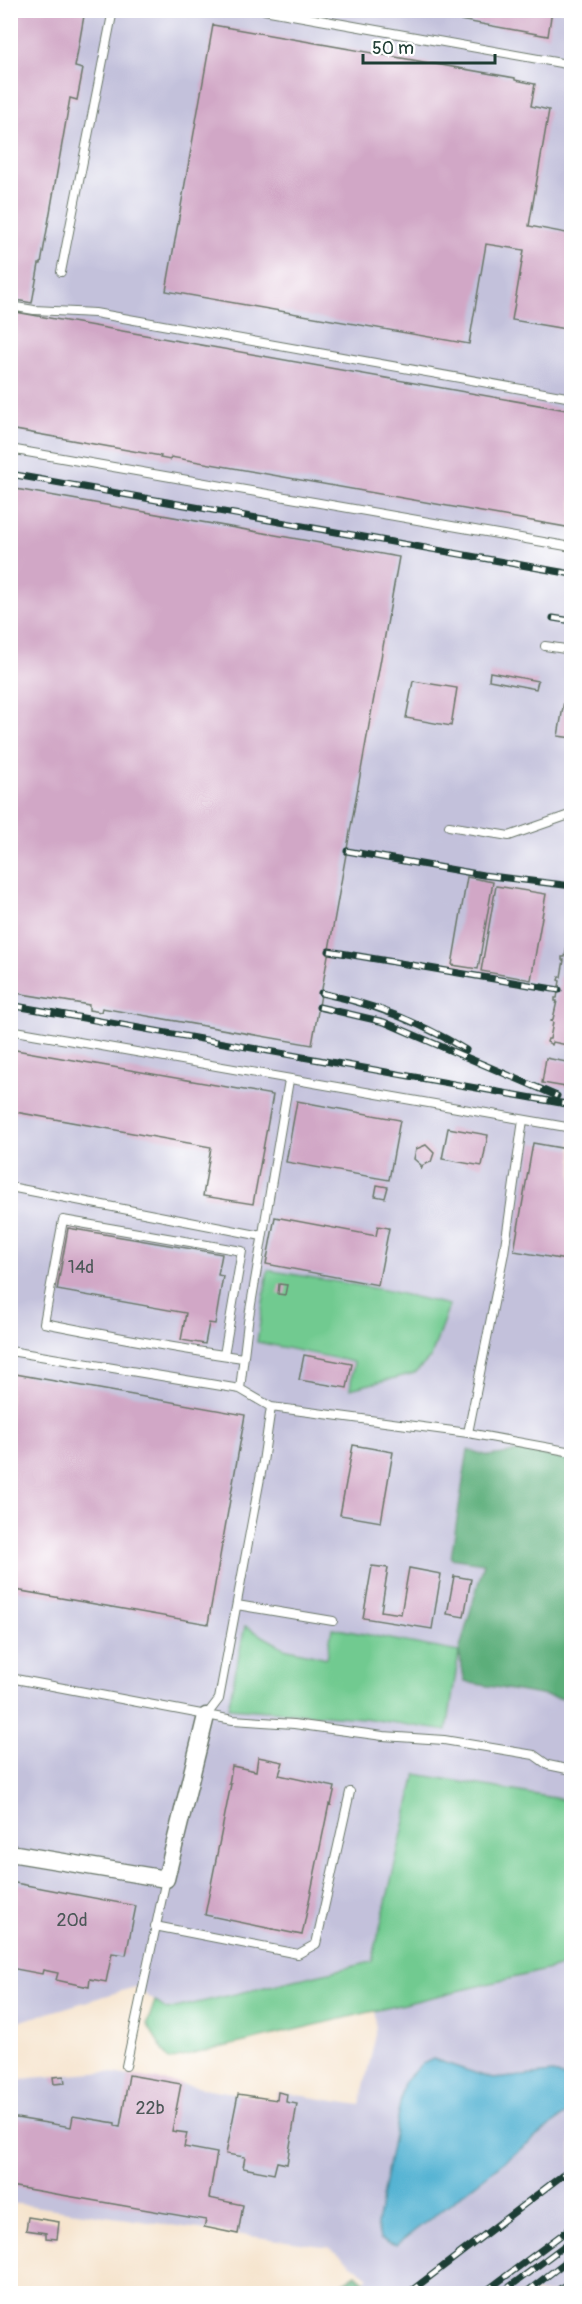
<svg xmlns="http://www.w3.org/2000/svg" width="582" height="2304" font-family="Pangolin,sans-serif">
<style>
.industrial{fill:#c3c1db}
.green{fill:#71ca90;stroke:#488462;stroke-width:1.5}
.forest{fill:#5cae7a;stroke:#3e7657;stroke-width:1.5}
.water{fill:#55b3d3;stroke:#3a7884;stroke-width:1.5}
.building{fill:#d1a7c6}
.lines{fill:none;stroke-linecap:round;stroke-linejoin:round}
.service-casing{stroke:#6a776a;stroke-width:10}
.minor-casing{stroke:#6a776a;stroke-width:19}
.service{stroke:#fff;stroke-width:8}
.minor{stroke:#fff;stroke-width:16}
.rail-casing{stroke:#1f3d34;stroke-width:7}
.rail{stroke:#fff;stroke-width:4.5;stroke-dasharray:14;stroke-linecap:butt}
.labels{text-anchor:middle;stroke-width:4.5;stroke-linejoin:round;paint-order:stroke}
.number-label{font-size:18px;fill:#4c5858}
</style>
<rect width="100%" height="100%" fill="#fff"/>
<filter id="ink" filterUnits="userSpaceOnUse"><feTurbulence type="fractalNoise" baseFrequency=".0167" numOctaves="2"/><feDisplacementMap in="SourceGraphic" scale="12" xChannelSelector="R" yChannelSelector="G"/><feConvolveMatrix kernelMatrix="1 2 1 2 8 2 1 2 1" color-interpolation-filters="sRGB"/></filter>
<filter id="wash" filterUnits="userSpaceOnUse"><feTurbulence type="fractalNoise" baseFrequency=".008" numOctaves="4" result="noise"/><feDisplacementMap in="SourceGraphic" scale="24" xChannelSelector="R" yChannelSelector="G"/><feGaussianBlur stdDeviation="1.35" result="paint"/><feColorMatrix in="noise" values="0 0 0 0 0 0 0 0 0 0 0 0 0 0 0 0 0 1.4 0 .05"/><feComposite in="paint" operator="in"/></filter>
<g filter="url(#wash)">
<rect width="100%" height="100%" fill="#f6e4cd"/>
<path class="industrial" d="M11,11H571V1461L524,1451L489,1456L451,1558L484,1563L459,1652L465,1682L571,1700V2293H347L369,2277L329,2247L11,2203L10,2083L30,2078L106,2072L276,2100L278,2092L360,2105L376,2034L372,1962L167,2010L135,1987L11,2024Z"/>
<path class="green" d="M268,1270L384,1290L449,1305L431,1357L415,1373L350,1389L354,1362L257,1342Z
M245,1626L284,1648L327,1658L332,1628L459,1652L447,1731L364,1718L228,1708Z
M416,1774L571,1801V1964L169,2060L147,2024L155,2001L167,2010L372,1962Z"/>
<path class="forest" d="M468,1450L489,1456L524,1451L571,1461V1700L465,1682L459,1652L484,1563L451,1558Z
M356,2274L377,2293H326Z"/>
<path class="water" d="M433,2059L493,2079L553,2073L569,2080L571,2085V2110L396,2245L380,2239L377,2224L404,2082L420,2065Z"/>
<g id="blocks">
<path class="building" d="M10,10H85L75,67L83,69L77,100L70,98L41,264H39L32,303L10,299Z
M444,10H552L548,36L443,17Z
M213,25L515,78V80L535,84L531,106L549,110L529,226L572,234V330L512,320L524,250L486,244L469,344L166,291Z
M10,311L572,411V528L171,457L170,460L160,458L161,456L10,429Z
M10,488L399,557L312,1045L102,1008L101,1012L89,1010V1005L10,992Z
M490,672L538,681L536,689L489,680Z
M413,681L457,688L451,726L406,718Z
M567,684L572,685V738L558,736Z
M467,877L493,882L478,969L452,965Z
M496,886L546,894L531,980L481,971Z
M570,925L572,1046L553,1042L552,1045L547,1042L548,1039H550L553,1022L551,1021L553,1019L557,1001H555V998H557L560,981L558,980L559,977H561L564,960H562V957H565L568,939H566Z
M10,1049L273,1095L253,1204L203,1196L211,1147L10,1111Z
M546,1058L572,1063V1088L542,1083Z
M297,1101L400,1120L389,1180L286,1162Z
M448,1128L488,1135L482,1166L442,1159Z
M533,1143L572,1150V1261L514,1251Z
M426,1145L434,1153L431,1162L423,1165L421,1170V1165L414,1159L416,1149Z
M377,1185L388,1187L385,1198L375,1196Z
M275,1217L376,1236L378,1226L389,1228L378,1285L266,1264Z
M68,1228L222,1254L218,1275L223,1276L215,1324L209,1323L205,1344L181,1340L186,1313L57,1290Z
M279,1284L287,1285L285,1295L278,1294Z
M304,1355L352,1364L347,1388L299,1380Z
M10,1373L245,1415L208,1624L10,1589Z
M353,1445L393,1452L381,1522L340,1515Z
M372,1566L388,1568L381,1611L401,1614L409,1568L441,1574L432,1629L363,1618Z
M454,1576L471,1579L464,1617L447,1614Z
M258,1757L283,1762L279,1775L335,1787L331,1805L329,1804L302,1935L205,1915L231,1784H229L232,1766L256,1771Z
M10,1882L136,1906L126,1955L112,1953L106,1982L90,1979L89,1987L56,1980L58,1973L43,1970L42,1974L10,1968Z
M129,2075L181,2084L172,2131L187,2133L184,2147L217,2153L209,2198L243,2205L238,2234L204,2227L206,2220L10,2186V2117L71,2127L73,2116L115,2123V2126L120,2127Z
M64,2076L65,2083L54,2084L53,2077Z
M278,2092L287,2094L286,2102L297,2104L287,2164L277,2162L274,2174L243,2168L245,2157L226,2154L238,2094L277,2100Z
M28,2217L59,2222L57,2239L46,2238V2233L26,2230Z"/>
</g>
</g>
<g filter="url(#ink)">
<use href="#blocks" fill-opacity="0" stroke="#6a776a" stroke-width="1.5"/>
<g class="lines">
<g class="service-casing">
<path id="service" d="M264,10L572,65
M61,272L113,10
M10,306L34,310L95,313L572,398
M10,449L572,547
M545,646L572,650
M449,826L509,836L572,814
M10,1030L572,1128
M10,1187L262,1236
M10,1351L240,1389L271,1407
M224,1355L242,1251L63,1220L44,1323C110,1336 177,1349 243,1358
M240,1389L248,1322L289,1080
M468,1433L572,1452
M237,1605L333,1621
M10,1678L233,1720L294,1724L383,1736L444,1740L534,1755L548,1765L572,1770
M206,1716L219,1699L263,1462L271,1407L468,1433L504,1253L523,1120
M155,1926L298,1954L316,1944L350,1792
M126,2066L166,1879"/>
</g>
<g class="minor-casing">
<path id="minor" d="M10,1853L166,1879L206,1716"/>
</g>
<use href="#service" class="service"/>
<use href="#minor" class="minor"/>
<g class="rail-casing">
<path id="rail" d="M10,474L572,574
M553,618L572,621
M347,851L483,875L572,886
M329,951L559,990
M321,993C374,1004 420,1022 466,1050
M10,1005L572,1105
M319,1007L384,1022L557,1096
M407,2294L572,2168
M482,2294L572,2227
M500,2294L572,2240
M524,2294L572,2257
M553,2294L572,2280"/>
</g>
<use href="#rail" class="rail"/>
</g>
</g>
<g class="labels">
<g class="number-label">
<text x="81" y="1273">14d</text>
<text x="72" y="1926">20d</text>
<text x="150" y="2114">22b</text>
</g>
</g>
<rect width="582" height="2304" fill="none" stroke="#fff" stroke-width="36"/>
<path d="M363 54v9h132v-9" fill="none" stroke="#1f3d34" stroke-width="3"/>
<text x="372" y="54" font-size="18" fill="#1f3d34" stroke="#ffffff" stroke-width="4.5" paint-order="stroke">50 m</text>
</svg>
